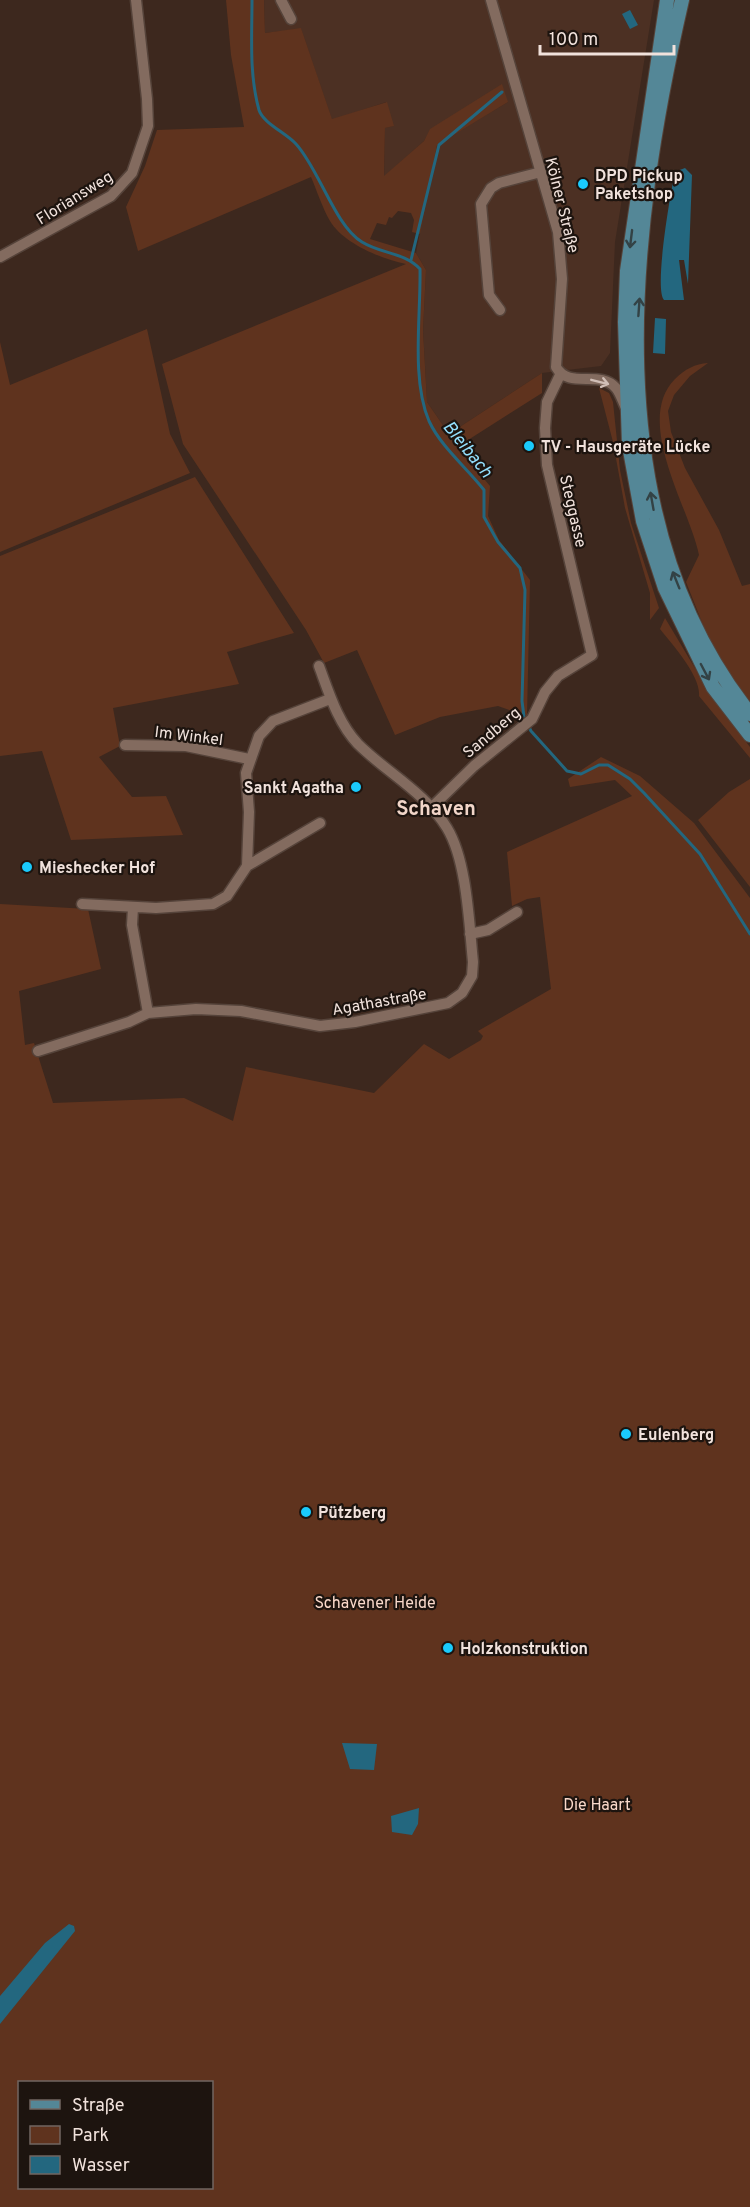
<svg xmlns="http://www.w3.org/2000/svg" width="750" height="2207" font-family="Overpass,sans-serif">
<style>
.built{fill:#4c3023}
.green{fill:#5f331e;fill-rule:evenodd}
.water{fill:#23677f}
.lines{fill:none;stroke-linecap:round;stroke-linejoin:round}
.stream{stroke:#23677f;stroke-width:3}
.minor-casing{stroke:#55433a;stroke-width:13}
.major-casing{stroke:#55433a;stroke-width:16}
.minor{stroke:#836b5f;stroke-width:10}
.major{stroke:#548797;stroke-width:14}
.oneway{stroke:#334245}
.oneway2{stroke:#d0beb6}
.poi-dot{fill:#1acafc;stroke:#1d140f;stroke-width:2}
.labels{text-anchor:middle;stroke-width:4.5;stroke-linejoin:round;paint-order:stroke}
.poi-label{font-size:16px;font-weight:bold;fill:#f1e2dc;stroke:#1d140f;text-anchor:start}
.street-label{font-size:16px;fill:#f1e2dc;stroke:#1d140f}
.park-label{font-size:16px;fill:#fad9ca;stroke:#1d140f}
.water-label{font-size:18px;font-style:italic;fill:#94e0fe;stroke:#1d140f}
.quarter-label{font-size:20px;font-weight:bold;fill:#f1d5c8;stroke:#1d140f}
</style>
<rect width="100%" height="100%" fill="#3d281e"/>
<path class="built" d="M264,0H654L615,242L610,353L601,366L542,373L449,434L427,402L423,330L426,270L416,253L437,144L508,102L431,129L424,141L384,177L385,128L393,126L386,102L332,120L301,29L265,33Z"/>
<path class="green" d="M226,0H264L265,33L301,28L332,119L387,102L394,126L385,128L384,176L424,141L430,129L502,84L508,102L437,145L420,234L412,232L414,220L411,213L398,211L392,218L389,217L386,225L377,223L370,239L416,253L426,270L423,330L427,402L449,434L542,373V393L457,447L490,486L488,516L499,540L530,580L527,716L498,706L440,717L395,735L357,650L324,663L306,630L183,444L162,364L406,264C381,259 343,243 330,221C322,207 317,191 311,177L138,251L126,207L145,166L157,130L244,127L231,55Z
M147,329L170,434L190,473L0,552V342L10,385Z
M708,363L690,376L674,395L668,411L671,432L685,468L719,530L742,586L750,584V703L711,645L686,582L699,555C690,509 633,421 675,379C685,369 695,364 708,363Z
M599,388L609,393L613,402L620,470L631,523L659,608L650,620V593L625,508L613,442Z
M195,477L294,633L227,652L239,684L113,708L120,746L99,757L132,797L166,796L183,835L71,840L42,751L0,756V556Z
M665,618L714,700L750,747V758L699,696C701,676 672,644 660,629Z
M601,757L640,776L694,823L750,898V2207H0V904L88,909L101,969L19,991L25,1045L34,1043L53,1103L184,1098L233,1121L246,1067L374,1093L424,1044L449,1059L481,1040L483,1036L478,1031L551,989L540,897L527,899L512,906L507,852L632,796L615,780L570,787L568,779ZM20,2082H212V2188H20Z
M750,779V887L698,820L729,792Z"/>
<path class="water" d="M630,10L638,25L630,29L622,14Z
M685,168L692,175L688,284L684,260H679L684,300H664C654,289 670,196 674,177L677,171Z
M655,318L666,319L665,354L653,353Z
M342,1743L377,1744L374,1770L350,1769Z
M419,1808L418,1824L412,1835L392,1832L391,1816Z
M69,1924L74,1926L75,1931L0,2024V1996L45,1943Z"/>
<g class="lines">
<path class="stream" d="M252,0C252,37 249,74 259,110C263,123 286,133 296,144C319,169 335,226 362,242C381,254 404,252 420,269C421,315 411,379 429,421C441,447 467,468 484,490V517L498,542L520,568L525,590L522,701L524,717L531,731L567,771L581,774L599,765H608L630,779L644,793L700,854L750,934
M411,260L439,145L502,92"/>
<g class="minor-casing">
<path id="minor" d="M281,0L291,19
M491,0L558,232L562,279L556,367C569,390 600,369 616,388C621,394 623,403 627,410
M0,257L111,196L132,173L148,126L147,99L136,0
M500,310L489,295L481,204L491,188L499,183L541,172
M125,745L186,746L249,759
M432,807L474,766L532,719L545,692L558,676L592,655L547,465L545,428L547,402L560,375
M247,866L320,823
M82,904L156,908L213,904L227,896L247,866L249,812L246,773L259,736L273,721L330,699
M133,908L132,925L148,1013
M470,934L488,930L517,912
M38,1051L129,1022L148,1013L196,1009L241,1011L320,1026L355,1022L448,1003L462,993L472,976L473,962C469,923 467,861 447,828C426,793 386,772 358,744C338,723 329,693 319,666"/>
</g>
<g class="major-casing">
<path id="major" d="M667,0L627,271L625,322L629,445L643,521L665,588L713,687L750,735
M682,0C629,230 593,516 750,714"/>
</g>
<use href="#minor" class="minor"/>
<use href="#major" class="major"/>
</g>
<defs><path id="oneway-shaft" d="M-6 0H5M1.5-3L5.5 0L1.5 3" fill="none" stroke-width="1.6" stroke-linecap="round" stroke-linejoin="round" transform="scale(1.5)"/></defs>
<g class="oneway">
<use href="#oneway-shaft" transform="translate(631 239) rotate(97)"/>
<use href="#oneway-shaft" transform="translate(639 307) rotate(-86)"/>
<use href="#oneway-shaft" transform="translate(652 501) rotate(-100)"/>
<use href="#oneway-shaft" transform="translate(676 580) rotate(-112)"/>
<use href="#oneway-shaft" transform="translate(705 672) rotate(62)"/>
</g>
<use class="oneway2" href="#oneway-shaft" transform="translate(600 382) rotate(14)"/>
<g class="poi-dot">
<circle cx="583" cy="184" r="6"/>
<circle cx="529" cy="446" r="6"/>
<circle cx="356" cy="787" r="6"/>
<circle cx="27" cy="867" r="6"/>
<circle cx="626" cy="1434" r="6"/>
<circle cx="306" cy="1512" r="6"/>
<circle cx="448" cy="1648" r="6"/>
</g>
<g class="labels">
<g class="poi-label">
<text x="595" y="181">DPD Pickup<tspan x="595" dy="18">Paketshop</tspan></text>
<text x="541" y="452">TV - Hausgeräte Lücke</text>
<text x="344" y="793" text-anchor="end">Sankt Agatha</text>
<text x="39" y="873">Mieshecker Hof</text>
<text x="638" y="1440">Eulenberg</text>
<text x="318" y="1518">Pützberg</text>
<text x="460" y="1654">Holzkonstruktion</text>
</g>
<g class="street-label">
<text transform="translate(74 197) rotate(-32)" y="6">Floriansweg</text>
<text transform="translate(563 205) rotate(76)" y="6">Kölner Straße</text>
<text transform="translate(574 511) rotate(77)" y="6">Steggasse</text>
<text transform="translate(491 732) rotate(-40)" y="6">Sandberg</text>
<text transform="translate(189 735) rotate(7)" y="6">Im Winkel</text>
<text transform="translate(379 1001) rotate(-10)" y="6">Agathastraße</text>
</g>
<g class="park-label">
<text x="375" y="1608">Schavener Heide</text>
<text x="597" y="1810">Die Haart</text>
</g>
<g class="water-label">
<text transform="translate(468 449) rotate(51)" y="6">Bleibach</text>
</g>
<g class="quarter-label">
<text x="436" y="815">Schaven</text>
</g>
</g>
<rect x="18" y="2081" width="195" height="108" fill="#1d140f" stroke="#726661" stroke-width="1.5"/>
<rect x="30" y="2100" width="30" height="9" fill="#548797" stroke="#726661" stroke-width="1.5"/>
<text x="72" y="2111" font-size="18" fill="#f1e2dc">Straße</text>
<rect x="30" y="2126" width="30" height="18" fill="#5f331e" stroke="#726661" stroke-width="1.5"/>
<text x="72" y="2141" font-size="18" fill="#f1e2dc">Park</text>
<rect x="30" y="2156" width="30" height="18" fill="#23677f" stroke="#726661" stroke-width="1.5"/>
<text x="72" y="2171" font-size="18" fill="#f1e2dc">Wasser</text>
<path d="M540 45v9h134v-9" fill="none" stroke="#f1e2dc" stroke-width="3"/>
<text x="549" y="45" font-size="18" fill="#f1e2dc" stroke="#1d140f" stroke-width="4.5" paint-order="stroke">100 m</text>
</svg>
